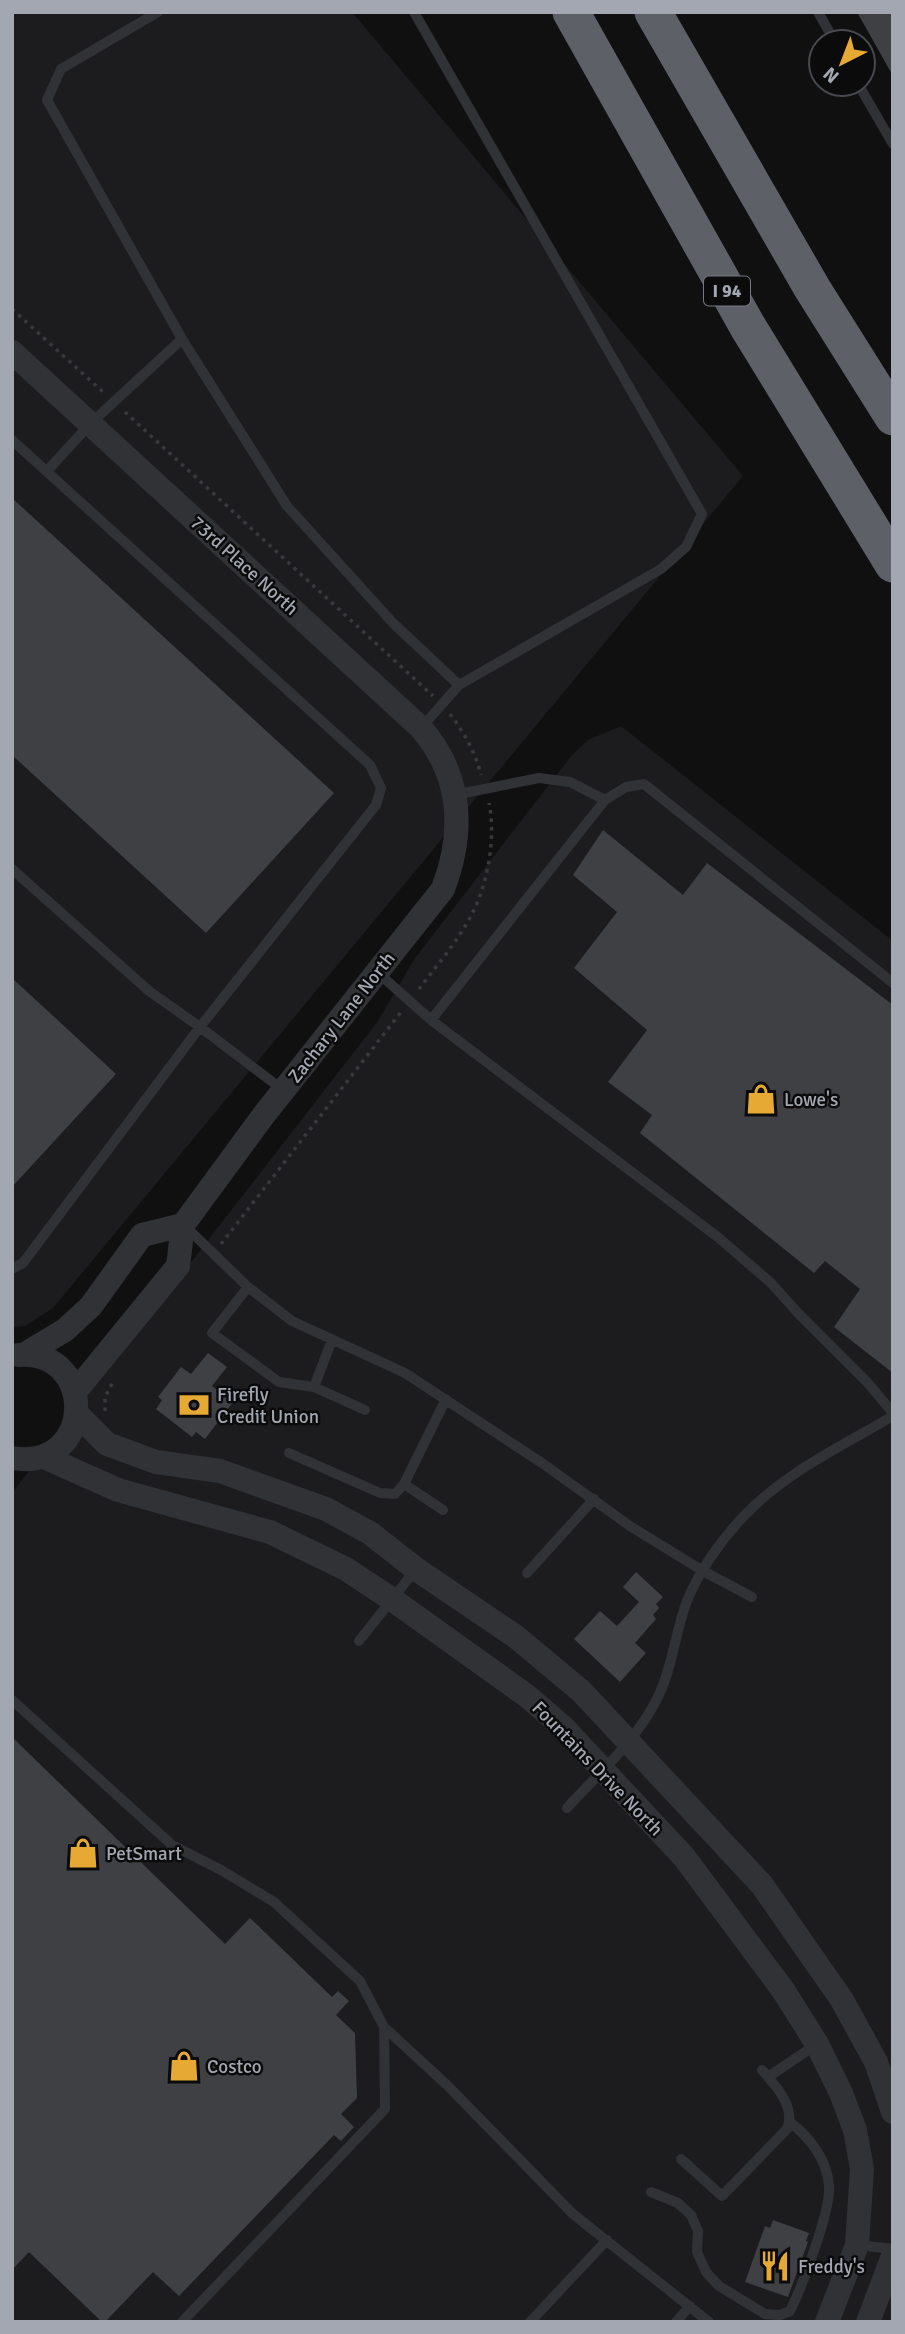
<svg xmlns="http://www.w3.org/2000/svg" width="905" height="2334" font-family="Signika,sans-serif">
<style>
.built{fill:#1c1c1e}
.building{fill:#3f4044}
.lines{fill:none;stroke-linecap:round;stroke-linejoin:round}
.path{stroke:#37393d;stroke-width:3.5;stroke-dasharray:3.5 5;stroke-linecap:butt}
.service{stroke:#313236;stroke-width:10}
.tertiary{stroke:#313236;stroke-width:24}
.motorway{stroke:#5d6067;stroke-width:37}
.labels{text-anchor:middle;stroke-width:5;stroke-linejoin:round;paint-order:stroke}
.shield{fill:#0b0b0c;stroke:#757880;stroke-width:2}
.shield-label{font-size:18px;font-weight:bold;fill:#a2a7b1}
.street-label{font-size:19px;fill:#a2a7b1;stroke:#0b0b0c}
.poi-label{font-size:19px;fill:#a2a7b1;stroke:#0b0b0c;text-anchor:start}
</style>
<rect width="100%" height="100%" fill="#101011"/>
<path class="built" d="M12,12H352L743,476L53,1308L25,1326L12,1327Z
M621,726L893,941V2322H12V1493L378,1021L415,958L572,755L588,740Z"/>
<path class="building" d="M857,12H893V76Z
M12,498L334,793L206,933L12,755Z
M603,830L683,895L707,863L893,1005V1373L834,1327L860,1289L825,1261L814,1273L640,1133L652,1115L608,1082L647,1030L574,968L617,912L573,875Z
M12,978L116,1074L12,1187Z
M208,1353L227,1367L212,1386L233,1402L205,1439L196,1432L192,1437L156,1409L162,1400L158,1397L181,1367L191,1374Z
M636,1572L663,1597L656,1604L659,1608L653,1615L656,1619L635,1643L646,1653L620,1682L574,1639L600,1611L617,1626L639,1602L623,1587Z
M12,1737L225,1944L250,1918L332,1997L338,1991L349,2001L336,2015L355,2033L357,2098L341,2114L354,2127L341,2141L334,2135L179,2296L153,2272L105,2322H102L29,2252L12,2270Z
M773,2220L809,2233L806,2241L808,2242L788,2297L745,2282L765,2226L770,2228Z"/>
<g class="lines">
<path class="path" d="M12,309L103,392
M125,412L433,696
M450,714C464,732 476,754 481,775
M419,989C437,965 458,941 472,914C488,883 496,838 489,803
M221,1244L401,1012
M105,1411V1397L113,1382"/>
<path class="service" d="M414,12L702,514L686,547L661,569L459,685L421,728
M818,12L835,42
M858,84L893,144
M182,339L287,506L393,623L459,685
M12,440L370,765L381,788L376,805L200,1027L149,991L12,869
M47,471L90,424L182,339L47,100L61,69L158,12
M454,795L539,778L570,782L605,800
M376,971L431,1020L719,1238L771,1283L798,1313L867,1382L893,1413
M431,1020L605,800L626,787L644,784L893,983
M186,1227L248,1287L292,1321L405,1373L542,1463L630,1526L703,1571L752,1597
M12,1269L23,1263L200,1027L283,1090
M248,1287L212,1333L279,1382L314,1387L365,1410
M314,1387L332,1340
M289,1453L380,1493L395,1494L404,1484L446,1399
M404,1484L443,1510
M527,1573L594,1499
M359,1641L416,1569
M12,1700L172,1845L221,1870L274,1902L360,1981L384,2027L447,2085L573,2214L709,2322
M567,1808C599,1773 637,1740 658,1697C673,1666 675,1632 687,1601C699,1571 721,1540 743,1517C784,1473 842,1446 893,1416
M768,2077L817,2044
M681,2159L722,2196L787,2129C796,2107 776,2086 762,2070
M651,2192L678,2203L691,2215L698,2231L697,2252L706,2272L719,2286L765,2314L780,2315L790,2311C802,2287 831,2210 829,2186C827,2159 810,2138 790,2122
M857,2245L893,2249
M182,2322L385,2109L384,2027
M530,2322L607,2240
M676,2322L690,2306"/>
<path class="tertiary" d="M12,352L421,728C462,776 465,831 443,889L263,1116L183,1225L178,1266L75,1392
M25,1354L65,1330L91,1306L142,1235L183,1225
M77,1414L107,1444L156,1462L220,1471L326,1509L370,1533L416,1569L515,1636L581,1691L762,1885L842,2000L876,2062L893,2112
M44,1457L118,1490L270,1532L346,1569L393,1600L527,1696L562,1726L684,1857L783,1990L817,2044L841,2093L855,2130L862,2169L857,2245L827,2322
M12,1458C95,1472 98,1349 18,1355
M868,2322L893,2256"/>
<path class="motorway" d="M571,12L748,327L893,564
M653,12L812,288L893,417"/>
</g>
<defs>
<g id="shop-bare" transform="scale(2.415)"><path d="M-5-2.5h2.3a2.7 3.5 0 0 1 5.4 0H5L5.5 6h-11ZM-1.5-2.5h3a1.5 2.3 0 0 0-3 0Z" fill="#e6a933" stroke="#0b0b0c" stroke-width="2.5" paint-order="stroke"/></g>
<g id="bank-bare" transform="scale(2.415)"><path d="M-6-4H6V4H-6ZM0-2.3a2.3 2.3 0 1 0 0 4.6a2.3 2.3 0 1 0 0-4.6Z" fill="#e6a933" stroke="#0b0b0c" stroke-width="2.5" paint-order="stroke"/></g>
<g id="restaurant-bare" transform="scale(2.415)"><path d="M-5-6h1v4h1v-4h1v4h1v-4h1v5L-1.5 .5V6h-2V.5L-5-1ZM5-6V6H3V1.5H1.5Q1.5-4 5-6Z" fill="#e6a933" stroke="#0b0b0c" stroke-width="2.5" paint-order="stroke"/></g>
</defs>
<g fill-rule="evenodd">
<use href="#shop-bare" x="761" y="1099"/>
<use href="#bank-bare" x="194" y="1405"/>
<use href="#shop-bare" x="83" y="1853"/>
<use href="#shop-bare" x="184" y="2066"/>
<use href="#restaurant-bare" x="775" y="2266"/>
</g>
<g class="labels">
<rect class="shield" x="704" y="276.5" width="46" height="29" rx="5"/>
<g class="shield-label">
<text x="727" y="297">I 94</text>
</g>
<g class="street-label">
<text transform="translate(245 565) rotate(42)" y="7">73rd Place North</text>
<text transform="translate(341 1017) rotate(-52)" y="7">Zachary Lane North</text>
<text transform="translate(598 1768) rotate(46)" y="7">Fountains Drive North</text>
</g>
<g class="poi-label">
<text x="784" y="1106">Lowe's</text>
<text x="217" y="1401">Firefly<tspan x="217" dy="22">Credit Union</tspan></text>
<text x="106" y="1860">PetSmart</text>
<text x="207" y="2073">Costco</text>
<text x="798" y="2273">Freddy's</text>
</g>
</g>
<rect width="905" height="2334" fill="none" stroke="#a2a7b1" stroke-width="28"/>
<g transform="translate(842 63) rotate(222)"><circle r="33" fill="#0b0b0c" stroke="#47494e" stroke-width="2"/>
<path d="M0-5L12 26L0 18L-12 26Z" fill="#e6a933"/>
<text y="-10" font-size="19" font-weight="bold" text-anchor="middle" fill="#a2a7b1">N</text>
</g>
</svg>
